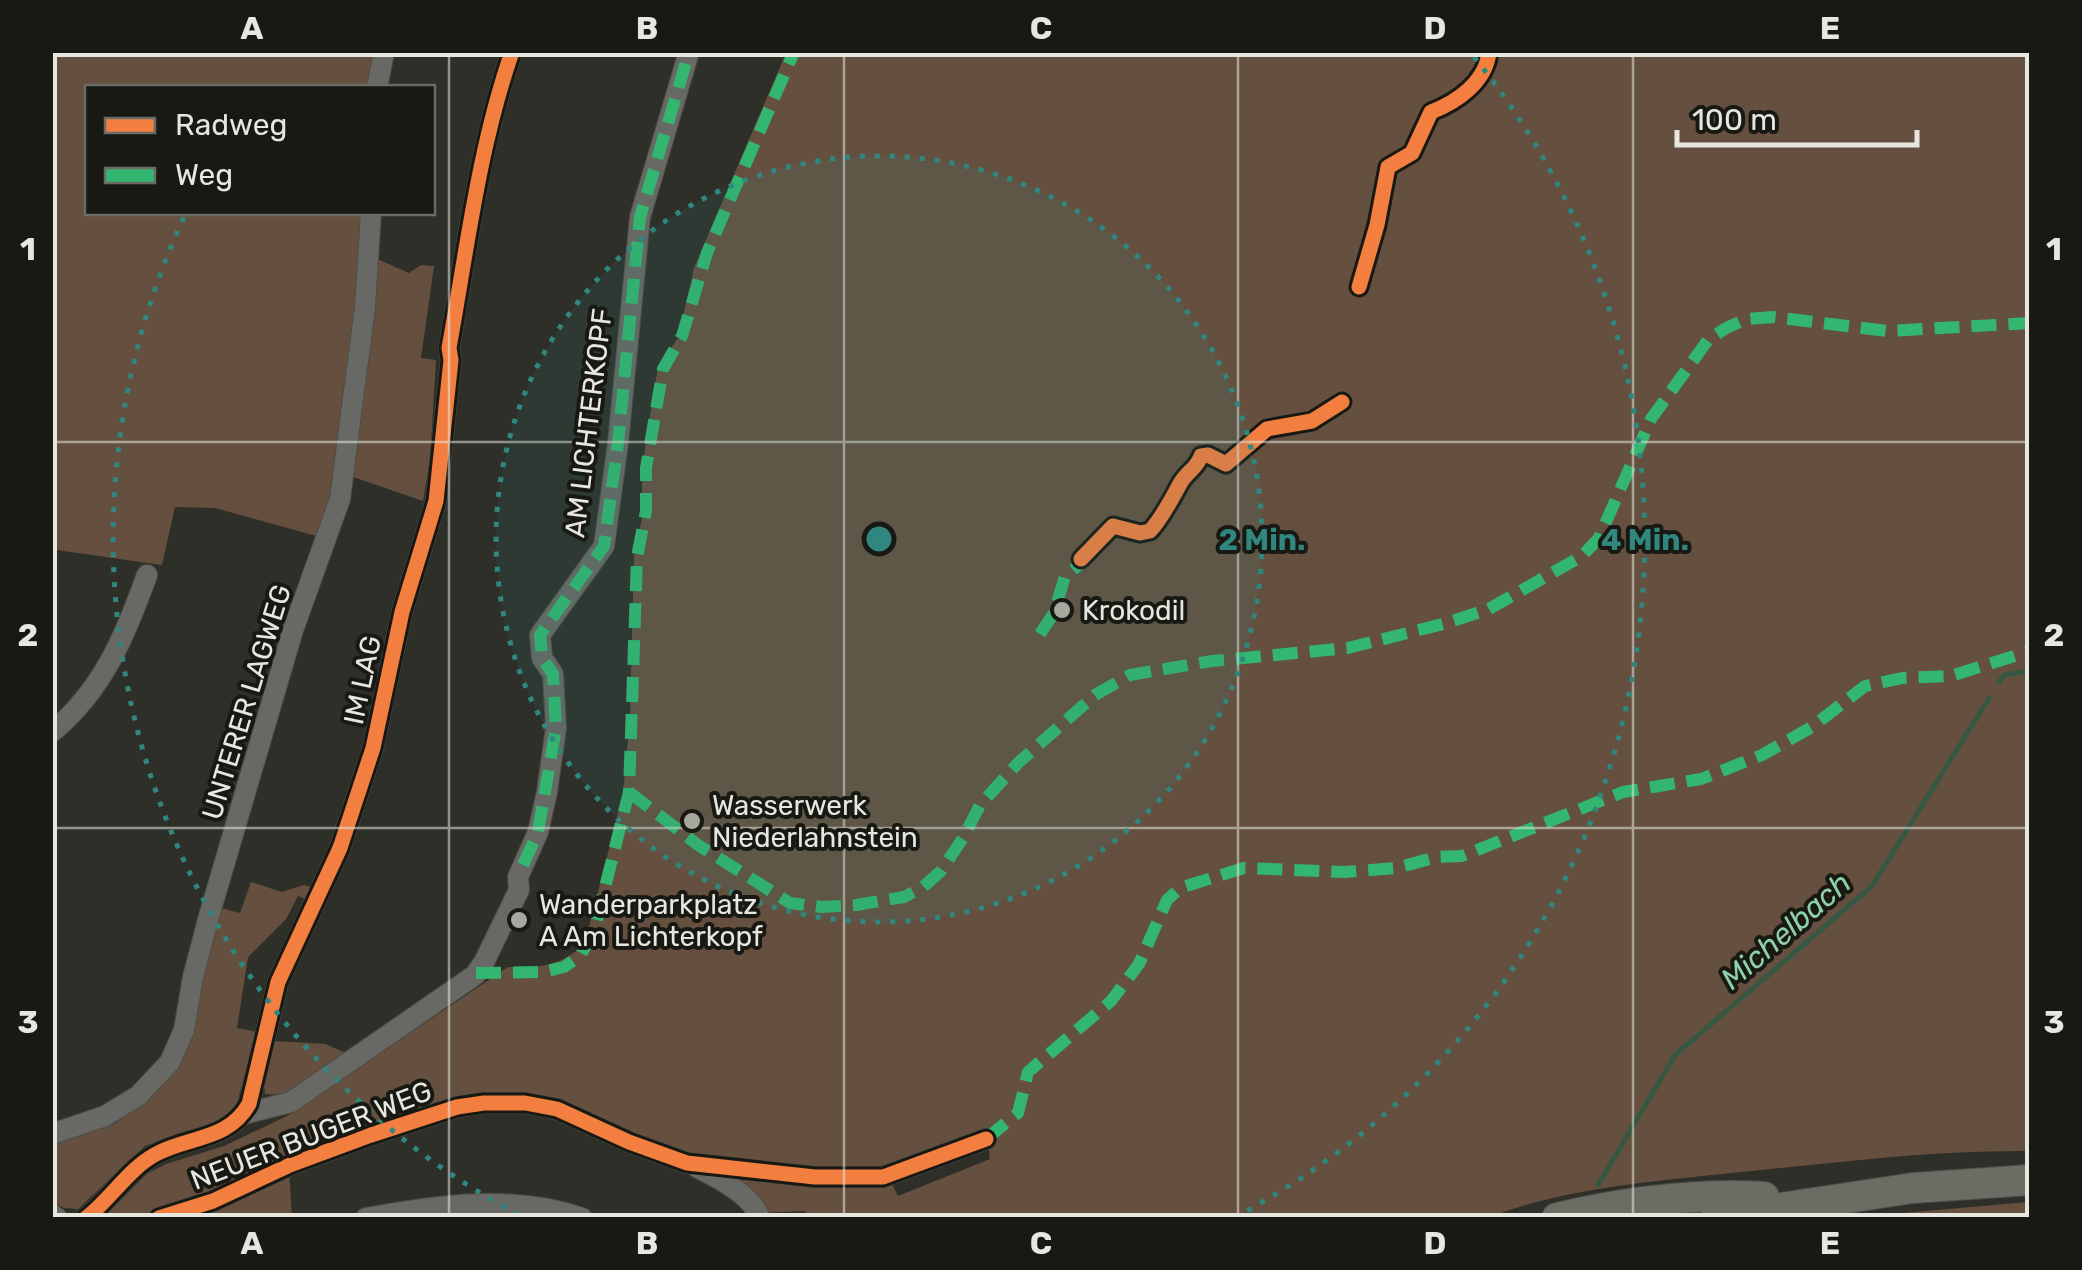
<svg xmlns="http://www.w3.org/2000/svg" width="2082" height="1270" font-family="Rubik,sans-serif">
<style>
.green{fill:#65503f;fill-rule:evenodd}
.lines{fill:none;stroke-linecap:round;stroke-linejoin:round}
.stream{stroke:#365843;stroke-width:5}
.street-casing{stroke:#4d4d47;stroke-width:22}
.primary-casing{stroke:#4d4d47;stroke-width:32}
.street{stroke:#686864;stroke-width:20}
.primary{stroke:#6a6d64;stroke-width:30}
.quiet{stroke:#33b770;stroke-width:12;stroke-dasharray:25 12;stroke-linecap:butt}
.cycleway-casing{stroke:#191914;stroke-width:21}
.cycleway{stroke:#f27e40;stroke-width:15}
.grid{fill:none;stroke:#e7e7e0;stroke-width:2.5;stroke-opacity:0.55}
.ring{fill:none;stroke:#2f877f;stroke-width:5;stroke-dasharray:5 10}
.poi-dot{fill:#a7a7a0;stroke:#191914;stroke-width:4}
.labels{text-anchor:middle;stroke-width:8;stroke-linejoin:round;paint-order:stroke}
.street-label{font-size:28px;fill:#e7e7e0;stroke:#191914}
.poi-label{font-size:28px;fill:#e7e7e0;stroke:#191914;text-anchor:start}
.water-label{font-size:30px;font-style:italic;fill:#8ed0a9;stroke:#191914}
.centre{fill:#2f877f;stroke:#191914;stroke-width:5}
.ring-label{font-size:30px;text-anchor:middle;font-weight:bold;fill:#2f877f;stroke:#191914;stroke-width:8;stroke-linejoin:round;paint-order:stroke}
.neatline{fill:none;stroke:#e7e7e0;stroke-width:4}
.grid-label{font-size:32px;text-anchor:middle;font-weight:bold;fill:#e7e7e0}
</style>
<rect width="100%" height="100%" fill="#2f2f29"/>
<path class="green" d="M53,53H377L371,87L88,88V212L363,213L358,302L335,497L320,537L215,508L175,507L162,565L57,550L53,557Z
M786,53H2029V1151C1940,1150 1850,1161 1761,1170C1671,1180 1574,1185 1489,1217L806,1218L805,1211L753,1213L706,1179L556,1115L521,1108L458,1113L289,1171L292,1217L103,1218L148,1173L166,1164L224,1146L287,1116L508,967C537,969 566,965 585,942L623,794L630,717L634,555L642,518V467L658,367L678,338L694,268ZM988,1143L990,1159L898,1196L885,1170Z
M375,258L409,273L421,265L434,266L421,358L436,360L430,460L423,501L350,476Z
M251,882L282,892L304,885L311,887L305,899L298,896L286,919L248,957L237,1028L257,1032L235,1110L217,1122L145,1146L78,1209L64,1208L53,1202V1144L114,1124L145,1102L200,991L217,907L240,913Z
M274,1041L325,1044L348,1054L283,1095L265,1094L264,1085Z
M2029,1202V1217H1855Z"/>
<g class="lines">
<path class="stream" d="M1999,682L2004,675L2030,671
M1598,1185L1675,1055L1872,886L1989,698"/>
<g class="street-casing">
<path id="street" d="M377,88L384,52
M52,732C103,690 125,636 147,575
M244,1114L291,1102L475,975L484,962L519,890L518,877L538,832L547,792L556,728L553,674L542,658L540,635L604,546L618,443L640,217L689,52
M52,1134L105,1116L138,1096L170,1062L184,1030L193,977L209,916L293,630L340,499L365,307L371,212
M698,1168C719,1178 752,1195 760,1218
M52,1214L57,1218
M86,1218C111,1199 128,1169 156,1154C189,1136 228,1141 249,1104L278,982L340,848L373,748L402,612L436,501L451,360L449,348C467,249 479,147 512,52
M159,1218L213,1201L290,1165L371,1135L457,1107L484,1103H525L557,1109L629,1142L687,1163L815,1177H883L986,1139
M366,1218C436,1205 514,1194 582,1218"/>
</g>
<g class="primary-casing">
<path id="primary" d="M1557,1218C1625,1202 1693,1193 1764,1197
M1715,1218L1913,1188L2030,1180"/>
</g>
<use href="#street" class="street"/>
<use href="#primary" class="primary"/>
<path class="quiet" d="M1040,634L1054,613L1065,576L1084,561
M629,792L698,845L790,903L822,907L856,905L904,897L923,887L941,871L963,838L980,805L1018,763L1095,695L1130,675L1212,661L1348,648L1443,624L1489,609L1582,556L1599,538L1651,419L1708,340L1726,328L1747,319L1773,317L1887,331L2030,323
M523,865L538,832L556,728L553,674L542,658L540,635L604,546L618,443L640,217L689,52
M476,973L543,972L564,967L580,956L594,931L629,792L637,557L646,511V468L663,369L682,336L707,253L794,52
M986,1139L1018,1113L1028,1072L1111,1001L1139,964L1167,900L1180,888L1244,868L1345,872L1396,868L1437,857L1462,856L1623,792L1701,779L1762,755L1812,727L1865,686L1902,678L1951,676L2030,651"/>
<g class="cycleway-casing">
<path id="cycleway" d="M1359,287L1377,225L1388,167L1412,153L1431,112C1457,102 1486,82 1489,52
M1081,559L1113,526L1140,533L1150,531C1163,517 1172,498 1181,482C1188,471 1197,468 1201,456L1208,455L1226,464L1267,429L1312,421L1342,402
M86,1218C111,1199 128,1169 156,1154C189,1136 228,1141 249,1104L278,982L340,848L373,748L402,612L436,501L451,360L449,348C467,249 479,147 512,52
M159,1218L213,1201L290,1165L371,1135L457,1107L484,1103H525L557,1109L629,1142L687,1163L815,1177H883L986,1139"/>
</g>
<use href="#cycleway" class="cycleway"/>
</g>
<path class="grid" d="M449,52V1218M844,52V1218M1238,52V1218M1633,52V1218M52,442H2030M52,828H2030"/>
<circle cx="879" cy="539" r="383" fill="#2f877f" fill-opacity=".12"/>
<g class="ring">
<circle cx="879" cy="539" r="383"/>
<path d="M519 1215A766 766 0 0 1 185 215M1474 57A766 766 0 0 1 1239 1215"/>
</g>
<g class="poi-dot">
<circle cx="1062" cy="610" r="10"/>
<circle cx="692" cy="821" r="10"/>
<circle cx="519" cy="920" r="10"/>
</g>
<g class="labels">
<g class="street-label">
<text transform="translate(588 423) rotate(-83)" y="10">AM LICHTERKOPF</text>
<text transform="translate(362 680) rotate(-78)" y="10">IM LAG</text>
<text transform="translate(246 702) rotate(-73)" y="10">UNTERER LAGWEG</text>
<text transform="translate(311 1135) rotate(-21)" y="10">NEUER BUGER WEG</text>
</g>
<g class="poi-label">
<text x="1082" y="620">Krokodil</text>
<text x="712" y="815">Wasserwerk<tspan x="712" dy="32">Niederlahnstein</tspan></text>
<text x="539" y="914">Wanderparkplatz<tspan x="539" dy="32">A Am Lichterkopf</tspan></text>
</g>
<g class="water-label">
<text transform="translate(1786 931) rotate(-41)" y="10">Michelbach</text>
</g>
</g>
<circle cx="879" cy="539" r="15" class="centre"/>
<g class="ring-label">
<text x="1262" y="550">2 Min.</text>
<text x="1645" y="550">4 Min.</text>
</g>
<rect width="2082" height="1270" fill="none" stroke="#191914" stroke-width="110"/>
<rect x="85" y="85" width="350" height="130" fill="#191914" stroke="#6b6b66" stroke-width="2.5"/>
<rect x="105" y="118" width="50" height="15" fill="#f27e40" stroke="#6b6b66" stroke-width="2.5"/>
<text x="175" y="135" font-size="30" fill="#e7e7e0">Radweg</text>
<rect x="105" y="168" width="50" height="15" fill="#33b770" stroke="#6b6b66" stroke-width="2.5"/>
<text x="175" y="185" font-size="30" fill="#e7e7e0">Weg</text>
<path d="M1677 130v15h240v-15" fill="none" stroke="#e7e7e0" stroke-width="5"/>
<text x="1692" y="130" font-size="30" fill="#e7e7e0" stroke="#191914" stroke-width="8" paint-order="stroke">100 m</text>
<rect x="55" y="55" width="1972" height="1160" class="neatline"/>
<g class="grid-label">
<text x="252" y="39">A</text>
<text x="647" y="39">B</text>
<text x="1041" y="39">C</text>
<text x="1435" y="39">D</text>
<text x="1830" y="39">E</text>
<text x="28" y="260">1</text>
<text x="2054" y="260">1</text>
<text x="28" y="646">2</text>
<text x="2054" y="646">2</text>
<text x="28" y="1033">3</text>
<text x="2054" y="1033">3</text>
<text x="252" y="1254">A</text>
<text x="647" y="1254">B</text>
<text x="1041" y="1254">C</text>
<text x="1435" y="1254">D</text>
<text x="1830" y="1254">E</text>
</g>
</svg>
